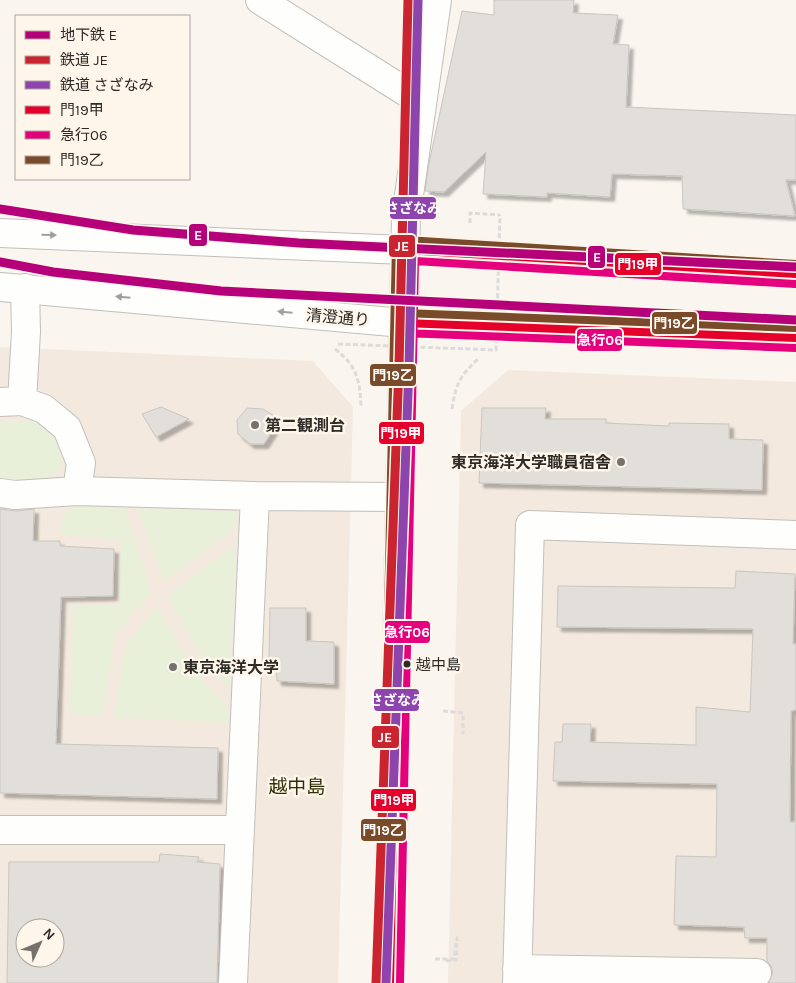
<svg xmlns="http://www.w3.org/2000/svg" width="796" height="983" font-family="Karla,'Noto Sans JP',sans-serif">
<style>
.built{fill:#f3e9de;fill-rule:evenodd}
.green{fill:#e9f0da}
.building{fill:#e2deda;stroke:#c9c5c1;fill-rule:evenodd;filter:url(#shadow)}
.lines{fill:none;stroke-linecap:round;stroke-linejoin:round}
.minor-casing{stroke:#c2bfbb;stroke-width:30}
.major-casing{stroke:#c2bfbb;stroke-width:30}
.path{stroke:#dddcdb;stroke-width:3;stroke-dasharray:5 2.5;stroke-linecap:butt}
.minor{stroke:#fefefd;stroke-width:28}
.major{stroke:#fefefd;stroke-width:28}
.path-bridge{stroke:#dddcdb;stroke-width:3;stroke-dasharray:5 2.5;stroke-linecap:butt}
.bus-1-casing{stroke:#fef5eb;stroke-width:11}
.bus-2-casing{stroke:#fef5eb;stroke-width:11}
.bus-3-casing{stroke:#fef5eb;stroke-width:11}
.bus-1{stroke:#e4002b;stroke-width:8}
.bus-2{stroke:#e5007d;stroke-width:8}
.bus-3{stroke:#7a4b2a;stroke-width:8}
.rail-1-casing{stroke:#fef5eb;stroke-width:12}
.rail-2-casing{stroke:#fef5eb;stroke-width:12}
.rail-1{stroke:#c9242f;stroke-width:9}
.rail-2{stroke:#8e44ad;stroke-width:9}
.metro-1-casing{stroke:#fef5eb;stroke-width:12}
.metro-1{stroke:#b6007a;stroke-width:9}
.oneway{fill:#a09f9d}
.poi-dot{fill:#75726d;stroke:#fef5eb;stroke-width:2}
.bus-dot{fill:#2e2b27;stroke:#fef5eb;stroke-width:2}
.labels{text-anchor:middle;stroke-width:5;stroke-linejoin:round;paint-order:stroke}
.bus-label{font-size:15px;fill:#2e2b27;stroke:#fef5eb;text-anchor:start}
.street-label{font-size:16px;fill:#2e2b27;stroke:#fef5eb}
.poi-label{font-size:16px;font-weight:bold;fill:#2e2b27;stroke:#fef5eb;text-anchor:start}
.quarter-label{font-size:19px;fill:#2f3006;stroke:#fef5eb}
.line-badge{stroke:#fef5eb;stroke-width:2}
.badge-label{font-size:14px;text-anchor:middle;font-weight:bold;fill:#fff}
</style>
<defs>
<filter id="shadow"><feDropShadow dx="4.5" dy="4.5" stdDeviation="1" flood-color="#0004"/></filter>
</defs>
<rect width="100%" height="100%" fill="#faf5ef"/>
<path class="built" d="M0,347L313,361L353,407L338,983H0ZM25,928H55V958H25Z
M508,370L796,382V983H448L461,411Z"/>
<path class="green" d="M0,421L41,422L58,435L66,453L57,472L35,481L0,478Z
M75,504L125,508L152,594L134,611L115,635L102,716L70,714L73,606H120V540L61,534L62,519Z
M137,508L239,512L236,527L164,581Z
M236,544L229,689L198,650L167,596Z
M158,608L193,670L231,711L228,723L115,717L125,647L145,621Z"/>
<path class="building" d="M494,0H574L573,13L618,15L613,44L629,45L626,107L796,115V180H786L795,216L683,209L682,176L612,174L610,197L547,193V197L483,194L486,152L444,192L425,191L429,163L462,11L494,15Z
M161,407L189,419L156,437L142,414Z
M247,408L263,409L274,416L273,430L264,444H250L238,434L237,420Z
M482,408H546L545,419H606V423L669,426V423L729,424V439L763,440L762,490L479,483Z
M0,509L16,511L34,509L33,541H60V546L114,549L113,596L61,597L56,744L218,748L217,799L0,793Z
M736,571L795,574L793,644H796V710L791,711L790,822H796V983H768L773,973L771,966L767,961V938H745L744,927L674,925L676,856L716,857L717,784L553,781L555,742H562L563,724H591L590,742L696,745V707L750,712L753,629L557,627L558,586L735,588Z
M270,608H306V641L334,642V684L277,681L276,661L269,659Z
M160,854L199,857L197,862L220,864L217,983H7L9,862H159ZM25,928H55V958H25Z"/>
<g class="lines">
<g class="minor-casing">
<path id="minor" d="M260,0L422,102
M22,401L26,332L25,288
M0,402L22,401L44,409L67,428L81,463L77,491L15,495L0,493
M77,491L255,496L233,983
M255,496L400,497
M0,830H239
M517,969L757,973
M390,983L406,216L437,0
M517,983L530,525L796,535"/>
</g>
<g class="major-casing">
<path id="major" d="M0,233L405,250L796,274
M0,287L403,323L796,338"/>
</g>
<path class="path" d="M470,223V213L500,215
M335,349C357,366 360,380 361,407
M452,409C456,383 460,376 479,358
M443,711L463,713V734
M435,959H454L457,938L456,960L443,961"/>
<use href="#minor" class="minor"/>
<use href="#major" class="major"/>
<path class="path-bridge" d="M338,344L496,350L500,215"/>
<g class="bus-1-casing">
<path id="bus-1" d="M405,250L796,274
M403,323L796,338
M390,983L405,250"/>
</g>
<g class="bus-2-casing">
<path id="bus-2" d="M403,333L796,348
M400,983L415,261L795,284"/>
</g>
<g class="bus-3-casing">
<path id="bus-3" d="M403,313L796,328
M380,983L396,245L401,241L406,240L796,264"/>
</g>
<use href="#bus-1" class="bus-1"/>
<use href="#bus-2" class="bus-2"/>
<use href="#bus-3" class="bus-3"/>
<g class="rail-1-casing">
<path id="rail-1" d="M376,983L399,366L408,0"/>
</g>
<g class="rail-2-casing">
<path id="rail-2" d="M386,983L409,366L418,0"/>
</g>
<use href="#rail-1" class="rail-1"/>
<use href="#rail-2" class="rail-2"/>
<g class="metro-1-casing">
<path id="metro-1" d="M0,209L133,230L299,243L796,267
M0,262L53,272L221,291L796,320"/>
</g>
<use href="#metro-1" class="metro-1"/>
</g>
<defs><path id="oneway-solid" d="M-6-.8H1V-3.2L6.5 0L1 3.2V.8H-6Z" transform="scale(1.25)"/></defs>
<g class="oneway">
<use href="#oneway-solid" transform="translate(49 235) rotate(2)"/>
<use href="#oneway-solid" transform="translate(123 297) rotate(-175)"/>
<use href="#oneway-solid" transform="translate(285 312) rotate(-175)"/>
</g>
<g class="poi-dot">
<circle cx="255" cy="425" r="5"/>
<circle cx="621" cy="462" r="5"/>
<circle cx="173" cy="667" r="5"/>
</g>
<circle class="bus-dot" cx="407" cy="664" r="4.5"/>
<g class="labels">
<g class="bus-label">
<text x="416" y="670">越中島</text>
</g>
<g class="street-label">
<text transform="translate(338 317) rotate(5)" y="6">清澄通り</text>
</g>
<g class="poi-label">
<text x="265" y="431">第二観測台</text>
<text x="611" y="468" text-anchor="end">東京海洋大学職員宿舎</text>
<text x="183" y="673">東京海洋大学</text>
</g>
<g class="quarter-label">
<text x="297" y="793">越中島</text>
</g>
</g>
<g class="line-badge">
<rect x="389" y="196" width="48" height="24" rx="5" fill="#8e44ad"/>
<rect x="188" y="223" width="20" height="24" rx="5" fill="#b6007a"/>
<rect x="388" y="234" width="28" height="24" rx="5" fill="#c9242f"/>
<rect x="587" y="245" width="19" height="24" rx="5" fill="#b6007a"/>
<rect x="614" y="252" width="48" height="24" rx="5" fill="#e4002b"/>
<rect x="651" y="311" width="47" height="24" rx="5" fill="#7a4b2a"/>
<rect x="576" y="328" width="47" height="24" rx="5" fill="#e5007d"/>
<rect x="369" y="363" width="48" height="24" rx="5" fill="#7a4b2a"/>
<rect x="378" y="421" width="47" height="24" rx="5" fill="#e4002b"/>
<rect x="384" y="620" width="47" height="24" rx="5" fill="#e5007d"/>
<rect x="373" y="688" width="47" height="24" rx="5" fill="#8e44ad"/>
<rect x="371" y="725" width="29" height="24" rx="5" fill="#c9242f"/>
<rect x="370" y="788" width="47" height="24" rx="5" fill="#e4002b"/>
<rect x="360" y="818" width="47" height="24" rx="5" fill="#7a4b2a"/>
</g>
<g class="badge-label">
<text x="413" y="213">さざなみ</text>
<text x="198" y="240">E</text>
<text x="402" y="251">JE</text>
<text x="597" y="262">E</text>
<text x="638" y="269">門19甲</text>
<text x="674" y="328">門19乙</text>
<text x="600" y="345">急行06</text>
<text x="393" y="380">門19乙</text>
<text x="401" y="438">門19甲</text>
<text x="407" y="637">急行06</text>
<text x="397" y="705">さざなみ</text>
<text x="385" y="742">JE</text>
<text x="394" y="805">門19甲</text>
<text x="383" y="835">門19乙</text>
</g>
<rect x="15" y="15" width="175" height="165" fill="#fef5eb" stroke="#aba49d"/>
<rect x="25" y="31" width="25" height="8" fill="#b6007a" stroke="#aba49d"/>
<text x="60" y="40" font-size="15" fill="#2e2b27">地下鉄 E</text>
<rect x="25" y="56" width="25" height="8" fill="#c9242f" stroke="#aba49d"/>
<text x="60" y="65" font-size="15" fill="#2e2b27">鉄道 JE</text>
<rect x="25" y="81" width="25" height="8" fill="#8e44ad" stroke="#aba49d"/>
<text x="60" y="90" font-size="15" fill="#2e2b27">鉄道 さざなみ</text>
<rect x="25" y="106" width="25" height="8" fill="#e4002b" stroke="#aba49d"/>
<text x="60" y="115" font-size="15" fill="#2e2b27">門19甲</text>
<rect x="25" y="131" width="25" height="8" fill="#e5007d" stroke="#aba49d"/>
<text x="60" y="140" font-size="15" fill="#2e2b27">急行06</text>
<rect x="25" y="156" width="25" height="8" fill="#7a4b2a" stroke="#aba49d"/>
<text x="60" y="165" font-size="15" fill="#2e2b27">門19乙</text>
<g transform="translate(40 943) rotate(46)"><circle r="24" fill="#fef5eb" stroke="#aba49d"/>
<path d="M0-4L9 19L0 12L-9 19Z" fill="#75726d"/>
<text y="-8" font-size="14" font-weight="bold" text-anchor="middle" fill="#2e2b27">N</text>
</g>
</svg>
